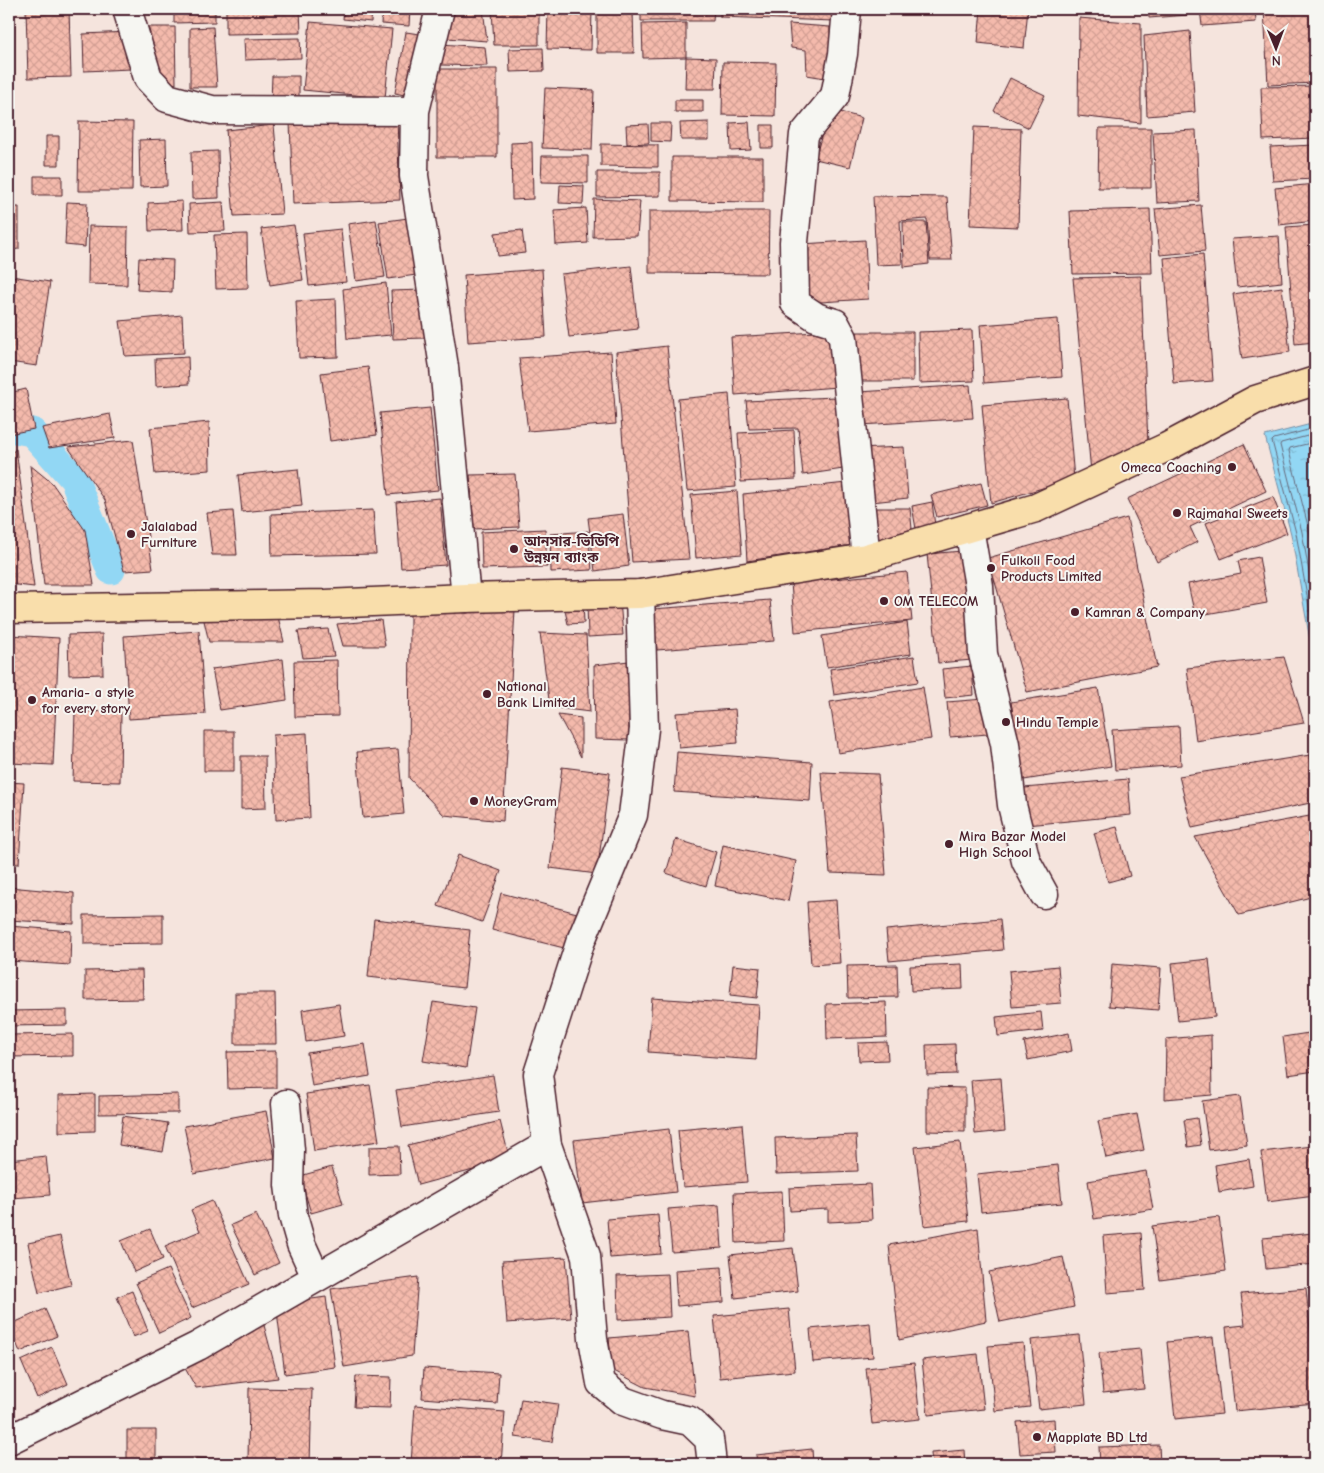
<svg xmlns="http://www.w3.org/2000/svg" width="1324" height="1473" font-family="'Comic Neue','Noto Sans Bengali',sans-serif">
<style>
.water{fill:url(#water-ripples);stroke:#758da4}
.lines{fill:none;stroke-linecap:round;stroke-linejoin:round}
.shore{stroke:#67697b;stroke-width:1}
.canal{stroke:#92d7f4;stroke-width:29}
.building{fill:url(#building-cross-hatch);stroke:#4a1f2b}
.street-casing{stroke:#4a1f2b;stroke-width:31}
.highway-casing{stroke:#4a1f2b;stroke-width:31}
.street{stroke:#f6f6f2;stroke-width:28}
.highway{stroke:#f9deab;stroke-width:28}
.poi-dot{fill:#4a1f2b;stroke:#f6f6f2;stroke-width:2}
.labels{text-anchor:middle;stroke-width:4;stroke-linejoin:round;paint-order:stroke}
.poi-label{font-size:14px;font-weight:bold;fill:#4a1f2b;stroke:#f6f6f2;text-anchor:start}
</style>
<defs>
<pattern id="water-ripples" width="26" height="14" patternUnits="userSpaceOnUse" patternTransform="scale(1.25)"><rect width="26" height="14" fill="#92d7f4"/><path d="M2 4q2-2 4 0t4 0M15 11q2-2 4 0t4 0" fill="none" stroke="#7fb8d1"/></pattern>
<pattern id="building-cross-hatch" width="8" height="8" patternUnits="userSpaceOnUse" patternTransform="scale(1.25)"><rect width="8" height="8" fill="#f4baac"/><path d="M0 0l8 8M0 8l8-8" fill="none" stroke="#d39f94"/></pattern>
</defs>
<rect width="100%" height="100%" fill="#f5e4dd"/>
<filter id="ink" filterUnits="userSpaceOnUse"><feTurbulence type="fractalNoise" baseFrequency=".02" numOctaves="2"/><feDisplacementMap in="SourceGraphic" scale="10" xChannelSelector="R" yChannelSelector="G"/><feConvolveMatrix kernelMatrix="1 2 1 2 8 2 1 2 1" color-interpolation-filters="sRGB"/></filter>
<g filter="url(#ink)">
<path class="water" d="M1315,423V668L1291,534L1265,436Z"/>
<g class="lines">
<path class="shore" d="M1315,428L1274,439L1272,441L1296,533L1315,641
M1315,434L1281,443L1280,445L1302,532L1315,606
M1315,442L1290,448L1289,451L1309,530L1315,564"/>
<path class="canal" d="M9,428L32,432L74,479L111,570"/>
</g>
<path class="building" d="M26,9H69L71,77L28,78Z
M174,9H215V22L174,23Z
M226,9H300L301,33L226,34Z
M304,9H323V12H304Z
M344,9H372L371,22L343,19Z
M382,9H410L409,26L381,24Z
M448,9H483L487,41L447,38Z
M492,9H539V45H494Z
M548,9L592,10L591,50L547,49Z
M597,9H633L634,53H597Z
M641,9H714L713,21H641Z
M720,9H834V21L720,17Z
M981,9H1028L1024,48L978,43Z
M1148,9H1187L1188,15L1149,18Z
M1200,9H1255L1256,22L1202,26Z
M1264,9H1315V83L1268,85Z
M1079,18L1141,23V123L1078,116Z
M310,22L392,29L385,98L303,90Z
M686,23V57L643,58L642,24Z
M789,24L830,27L831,79L807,75L806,50L791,48Z
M140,27H175L176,84L160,81Z
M213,27L217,87H190V28Z
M1190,31L1195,112L1147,116L1144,36Z
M129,32L131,69L84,71L83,34Z
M406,32L426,35L414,97L395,93Z
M300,38L301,58L245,60L244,39Z
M440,44L485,47L487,66L441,65Z
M543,48L544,71L510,72L509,49Z
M686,57L716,58L715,89H685Z
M723,62L776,63L775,116L722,115Z
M437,69H497V157H437Z
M272,76H299V101H271Z
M1010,78L1045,95L1029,128L994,111Z
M1315,86V138L1263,140L1261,87Z
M545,88L594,90L592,150L542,148Z
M675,100H703V112H675Z
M829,109L862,118L850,167L815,159Z
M397,119L400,200L293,204L290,122Z
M79,121L133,122L132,191H78Z
M709,122V140H681L680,123Z
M749,122L751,150L731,151L730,123Z
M651,123H671L670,142L651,141Z
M648,124L649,143L627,144L626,125Z
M274,125L282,214L234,216L226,130Z
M761,125H773V148H761Z
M974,127L1021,129L1018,227L970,225Z
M1099,128H1151V188H1098Z
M1196,130L1199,201L1157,203L1153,132Z
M46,136H59V165H46Z
M166,139L167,186L140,187L139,140Z
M532,142L533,199L512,200L511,143Z
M601,144L658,145V167L601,166Z
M1315,145V179L1273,181L1270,147Z
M218,151L219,198L192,199L191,152Z
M542,156H588V183L541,182Z
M672,157H763V202L672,201Z
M597,172H660V196L597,197Z
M34,176H62V195H34Z
M1315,184V221L1279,225L1275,188Z
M560,185L584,186L583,204L559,203Z
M873,196L947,197L952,260H930L927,219L900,221L902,264L876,265Z
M594,199L640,201L637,236L593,237Z
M182,201L183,230L149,231L148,203Z
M67,202L87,203L85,247L65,245Z
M223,202L225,231L190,232L189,204Z
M1201,205L1205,251L1160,255L1155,209Z
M9,207H19V249L9,250Z
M586,208L588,243L556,245L554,210Z
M1150,209L1152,273L1073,274L1070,211Z
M649,211H769L768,274L649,273Z
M408,218L416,275L388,279L379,222Z
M376,220L385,277L356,281L348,224Z
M903,222H926L929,264L904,267Z
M294,225L303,280L270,285L261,229Z
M1315,225V342L1295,344L1286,227Z
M89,226L128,227L127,285L88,284Z
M341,229L346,282L309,286L303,233Z
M522,230L525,253L498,256L495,233Z
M247,234L248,288L216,289L214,235Z
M1279,236L1282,282L1237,287L1232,239Z
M865,240L868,299L805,303L802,244Z
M1203,254L1213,381L1174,384L1164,258Z
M139,258L173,260L172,292L137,290Z
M631,266L638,329L569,337L561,274Z
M542,269L546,337L468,342L464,275Z
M11,276L50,282L37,366L9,362V289Z
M1141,276L1148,444L1091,472L1073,278Z
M386,283L391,335L347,339L343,289Z
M1282,287L1290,352L1242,359L1233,294Z
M423,290L425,338L393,339L391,291Z
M336,299L338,357L299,358L296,301Z
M182,315L184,353L125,356L120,321Z
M1058,319L1062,377L984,383L980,325Z
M972,330L974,381L919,383L918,332Z
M834,331L837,387L735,395L731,337Z
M857,332H913V381H857Z
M667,346L689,559L632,562L616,352Z
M611,352L616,424L528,431L519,358Z
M188,357L189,384L156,386L155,359Z
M368,367L377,435L330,441L321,373Z
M970,385L973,418L861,425L859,392Z
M26,389L34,429L9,434V393Z
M729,394L736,487L687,491L678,399Z
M835,397L843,469L803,475L798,428L749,429L746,401Z
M1067,398L1074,479L991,503L982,405Z
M430,408L438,490L388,495L380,413Z
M110,414L115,438L49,448L42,428Z
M209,422L210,470L155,474L150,428Z
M794,430L796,479L741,482L738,433Z
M133,440L153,569L124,571L105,500L68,447Z
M1244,444L1266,491L1190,527L1197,542L1157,562L1127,499Z
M904,447L908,498L863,503L857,449Z
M16,449L34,587L9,584V455Z
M30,465L52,483L85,530L94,585H44Z
M298,469L302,506L242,512L238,475Z
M515,474L519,527L474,529L470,475Z
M856,482L859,544L747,561L743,494Z
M981,483L987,505L937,517L931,495Z
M737,491L742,554L696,558L691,495Z
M1273,497L1287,533L1221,559L1206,523Z
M440,498L446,565L401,568L396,502Z
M932,502L935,526L916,529L912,506Z
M866,508H910L912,529L868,542Z
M373,510L376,554L272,556L271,514Z
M233,511L237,555H212L207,513Z
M623,514L629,566L595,571L588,518Z
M1127,518L1157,667L1027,692L988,558Z
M545,529L547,567L482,569L481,532Z
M588,531L592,570L551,572L550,534Z
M962,551L972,660L938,663L927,554Z
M1259,557L1267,603L1195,616L1188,584L1241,574L1238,561Z
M907,572L912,621L795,632L791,583Z
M770,600L774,641L657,650L653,609Z
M583,601L584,623L568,624L563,602Z
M620,601L623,635L588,637L587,602Z
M201,608H276L284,642H209Z
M515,610L503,821L444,815L409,778L410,614Z
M381,620L385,646H343L337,624Z
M907,622L911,654L827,667L822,636Z
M328,629L334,656L303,658L298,631Z
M199,631L205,714L129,719L124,636Z
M540,633L586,635L590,712L550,707Z
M102,634L103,674L69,675L68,635Z
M9,635L59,638L53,765L9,763Z
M914,656L918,682L834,695L830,669Z
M1284,657L1304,723L1196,741L1187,668Z
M283,659L287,700L220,710L212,669Z
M337,660L338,716L295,717L294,661Z
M629,661V740L595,739L594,665Z
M972,666L974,695L945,698L942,669Z
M923,687L931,739L838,753L830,702Z
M1098,688L1111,766L1024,780L1011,702Z
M984,699L988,734L950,737L947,702Z
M735,709L738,743L679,748L676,713Z
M75,711L121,712L120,782L73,781Z
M558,715L581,718V757Z
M1179,726L1181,765L1115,770L1112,730Z
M204,731H234V771H204Z
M307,733L310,818L276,820L273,735Z
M398,749L404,814L363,818L357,752Z
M677,752L812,762L810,801L674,792Z
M1310,755L1315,777V802L1192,828L1179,776Z
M241,756H265L266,808L241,809Z
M562,767L610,773L597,874L550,868Z
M821,772L878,774L886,875L830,873Z
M1128,779L1131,815L1027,825L1024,788Z
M9,782L24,783L19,864H9Z
M1315,815V896L1239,915L1195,837Z
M1117,827L1130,876L1108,882L1094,833Z
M676,839L716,852L706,886L666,873Z
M723,845L796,861L788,901L715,886Z
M458,855L501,871L482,922L438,906Z
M9,887L74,893V924L9,920Z
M501,893L577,913L568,949L492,930Z
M836,900L840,963L811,965L807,902Z
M163,914V943L84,944V915Z
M374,919L470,930L464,988L368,977Z
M1000,919L1003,950L889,961L886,930Z
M9,926L71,931L70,965L9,961Z
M1209,959L1215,1017L1178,1021L1172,963Z
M962,964L963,989L911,991L910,966Z
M1112,964L1161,968L1158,1010L1109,1006Z
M733,965L760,968L757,998L730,995Z
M897,965L898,997L848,998L847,966Z
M1058,966L1061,1003L1012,1007L1009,971Z
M142,970L143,999L85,1000V971Z
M235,993H275L276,1044H235Z
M652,998L759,1005L756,1060L648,1052Z
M433,1002L475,1008L466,1068L423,1061Z
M886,1002L887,1037L827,1039L826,1004Z
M339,1004L344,1036L306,1042L302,1010Z
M67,1010V1025L9,1026V1011Z
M1041,1012L1043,1031L998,1036L996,1017Z
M1315,1032V1071L1288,1075L1283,1037Z
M1069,1033L1072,1051L1028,1060L1024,1042Z
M73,1034V1056L9,1057V1035Z
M1211,1035L1212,1095L1165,1099L1166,1039Z
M887,1042L888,1060L859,1061L858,1043Z
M365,1044L370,1076L312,1086L307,1053Z
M955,1044L956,1074L927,1075L926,1045Z
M1315,1045V1086L1308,1046Z
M276,1051V1088L228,1089L227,1052Z
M493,1075L499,1112L402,1127L396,1090Z
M1001,1078L1005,1131L975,1134L971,1080Z
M370,1085L379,1141L314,1151L306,1094Z
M927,1087L965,1088V1132L927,1131Z
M95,1094V1131L59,1132V1095Z
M178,1094V1113L99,1114V1096Z
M1240,1096L1247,1145L1209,1150L1202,1101Z
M266,1111L275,1158L194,1174L184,1126Z
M1137,1114L1144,1150L1106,1158L1098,1121Z
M123,1116L168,1123L163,1152L119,1145Z
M1197,1118L1201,1145L1188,1147L1184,1120Z
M500,1121L510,1160L418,1185L408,1145Z
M742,1124L747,1182L683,1187L678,1130Z
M669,1129L676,1192L582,1203L574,1140Z
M856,1135L858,1171L776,1174L775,1138Z
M960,1142L968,1221L924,1226L915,1147Z
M399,1146L400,1174L369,1175V1147Z
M1313,1146L1315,1162V1196L1267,1202L1261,1152Z
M46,1156L50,1195L12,1198L9,1160Z
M1249,1159L1253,1186L1219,1192L1215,1165Z
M1058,1165L1062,1203L981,1212L977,1174Z
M332,1167L343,1204L311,1213L300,1176Z
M1146,1171L1153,1209L1094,1219L1088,1181Z
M870,1184L872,1220L828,1222V1209L790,1211L789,1188Z
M782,1191L784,1241L736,1243L734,1193Z
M212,1201L249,1284L192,1308L165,1246L200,1231L191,1210Z
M719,1205L722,1248L672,1252L668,1209Z
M256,1214L279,1263L255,1275L231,1225Z
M658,1215L661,1254L610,1258L607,1219Z
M1219,1217L1226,1271L1160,1280L1152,1226Z
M978,1228L986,1321L899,1340L889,1245Z
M150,1229L163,1259L134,1272L121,1241Z
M1141,1233L1145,1290L1107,1293L1103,1236Z
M1313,1233L1315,1264L1266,1269L1263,1238Z
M60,1236L71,1285L39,1293L28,1243Z
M793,1248L798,1291L735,1298L730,1255Z
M566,1257L571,1318L507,1323L502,1261Z
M1063,1257L1074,1307L1000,1322L989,1272Z
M722,1267L724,1302L677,1306L675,1270Z
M168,1269L191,1318L159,1333L136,1283Z
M668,1274L670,1317L618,1320L617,1276Z
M418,1277L412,1356L344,1367L331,1289Z
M1306,1288L1315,1380V1403L1235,1411L1226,1327L1245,1325L1241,1294Z
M132,1291L148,1331L133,1337L117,1297Z
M326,1297L335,1367L285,1374L276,1304Z
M45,1309L57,1336L20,1352L9,1325Z
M789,1309L795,1371L720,1378L714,1316Z
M261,1314L278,1378L196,1388L181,1361Z
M870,1323L873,1357L813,1362L810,1329Z
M688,1331L695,1396L645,1387L612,1370L609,1338Z
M1079,1335L1086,1404L1039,1409L1031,1340Z
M1213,1337L1222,1414L1175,1419L1167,1342Z
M1023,1343L1030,1407L995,1411L988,1346Z
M52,1347L68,1384L37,1398L21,1361Z
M1140,1349L1144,1389L1103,1393L1099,1353Z
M978,1354L984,1409L928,1415L922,1360Z
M914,1363L920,1419L872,1424L866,1368Z
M424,1368L499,1373L497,1404L422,1398Z
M356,1376L391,1377L390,1408L354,1407Z
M249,1388L312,1389L310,1464H248Z
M521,1399L558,1404L552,1442L515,1437Z
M415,1405L505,1412L501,1464H411Z
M1054,1419L1056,1452L1020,1454L1017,1422Z
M127,1430H156V1464H127Z
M1159,1445L1160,1464H1100L1099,1447Z
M812,1449L813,1464H757L756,1455Z
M964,1450L965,1464H932L931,1453Z
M194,1458L239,1460V1464H194Z"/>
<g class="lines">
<g class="street-casing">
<path id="street" d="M127,9L148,78L167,98L212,110L415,111
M440,9L415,111L414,176L444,367L466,598
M847,9L843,54L835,96L804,134L794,242L795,303L816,317L835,323L843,338L866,558
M969,528L979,586L983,654L1005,744L1012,805L1026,861L1044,894
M640,594L644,729L633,815L580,943L538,1074L547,1145L586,1256L593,1339L601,1383L623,1401L662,1415L690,1421L709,1439L712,1464
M286,1104L290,1150L289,1185L293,1216L301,1244L316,1277
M9,1440L198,1346L547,1145"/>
</g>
<g class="highway-casing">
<path id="highway" d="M9,609L325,604L466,598L640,594L866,558L1036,508L1167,447L1255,400L1315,381"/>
</g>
<use href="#street" class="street"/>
<use href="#highway" class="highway"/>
</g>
</g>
<g class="poi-dot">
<circle cx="1232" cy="467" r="5"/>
<circle cx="1177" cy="513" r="5"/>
<circle cx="131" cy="534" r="5"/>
<circle cx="514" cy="549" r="5"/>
<circle cx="991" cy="568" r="5"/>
<circle cx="884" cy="601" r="5"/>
<circle cx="1075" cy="612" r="5"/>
<circle cx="487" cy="694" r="5"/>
<circle cx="32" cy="700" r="5"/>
<circle cx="1006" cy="722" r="5"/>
<circle cx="474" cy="801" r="5"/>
<circle cx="949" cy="844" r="5"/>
<circle cx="1037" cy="1437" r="5"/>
</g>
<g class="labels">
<g class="poi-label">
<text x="1222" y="472" text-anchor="end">Omeca Coaching</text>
<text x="1187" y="518">Rajmahal Sweets</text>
<text x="141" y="531">Jalalabad<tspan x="141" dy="16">Furniture</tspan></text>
<text x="524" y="546">আনসার-ভিডিপি<tspan x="524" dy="16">উন্নয়ন ব্যাংক</tspan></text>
<text x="1001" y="565">Fulkoli Food<tspan x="1001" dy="16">Products Limited</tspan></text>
<text x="894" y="606">OM TELECOM</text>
<text x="1085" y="617">Kamran &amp; Company</text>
<text x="497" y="691">National<tspan x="497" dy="16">Bank Limited</tspan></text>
<text x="42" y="697">Amaria- a style<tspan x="42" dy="16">for every story</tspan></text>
<text x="1016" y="727">Hindu Temple</text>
<text x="484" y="806">MoneyGram</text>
<text x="959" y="841">Mira Bazar Model<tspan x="959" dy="16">High School</tspan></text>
<text x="1047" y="1442">Mapplate BD Ltd</text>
</g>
</g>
<rect width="1324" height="1473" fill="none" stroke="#f6f6f2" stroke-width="30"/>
<rect x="15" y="15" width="1294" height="1443" fill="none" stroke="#4a1f2b" stroke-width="2" filter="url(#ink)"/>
<g transform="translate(1276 48) rotate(179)" stroke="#f6f6f2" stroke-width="4" paint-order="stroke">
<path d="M0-4L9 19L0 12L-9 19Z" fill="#4a1f2b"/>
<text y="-8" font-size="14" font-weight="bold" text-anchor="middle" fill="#4a1f2b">N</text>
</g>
</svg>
